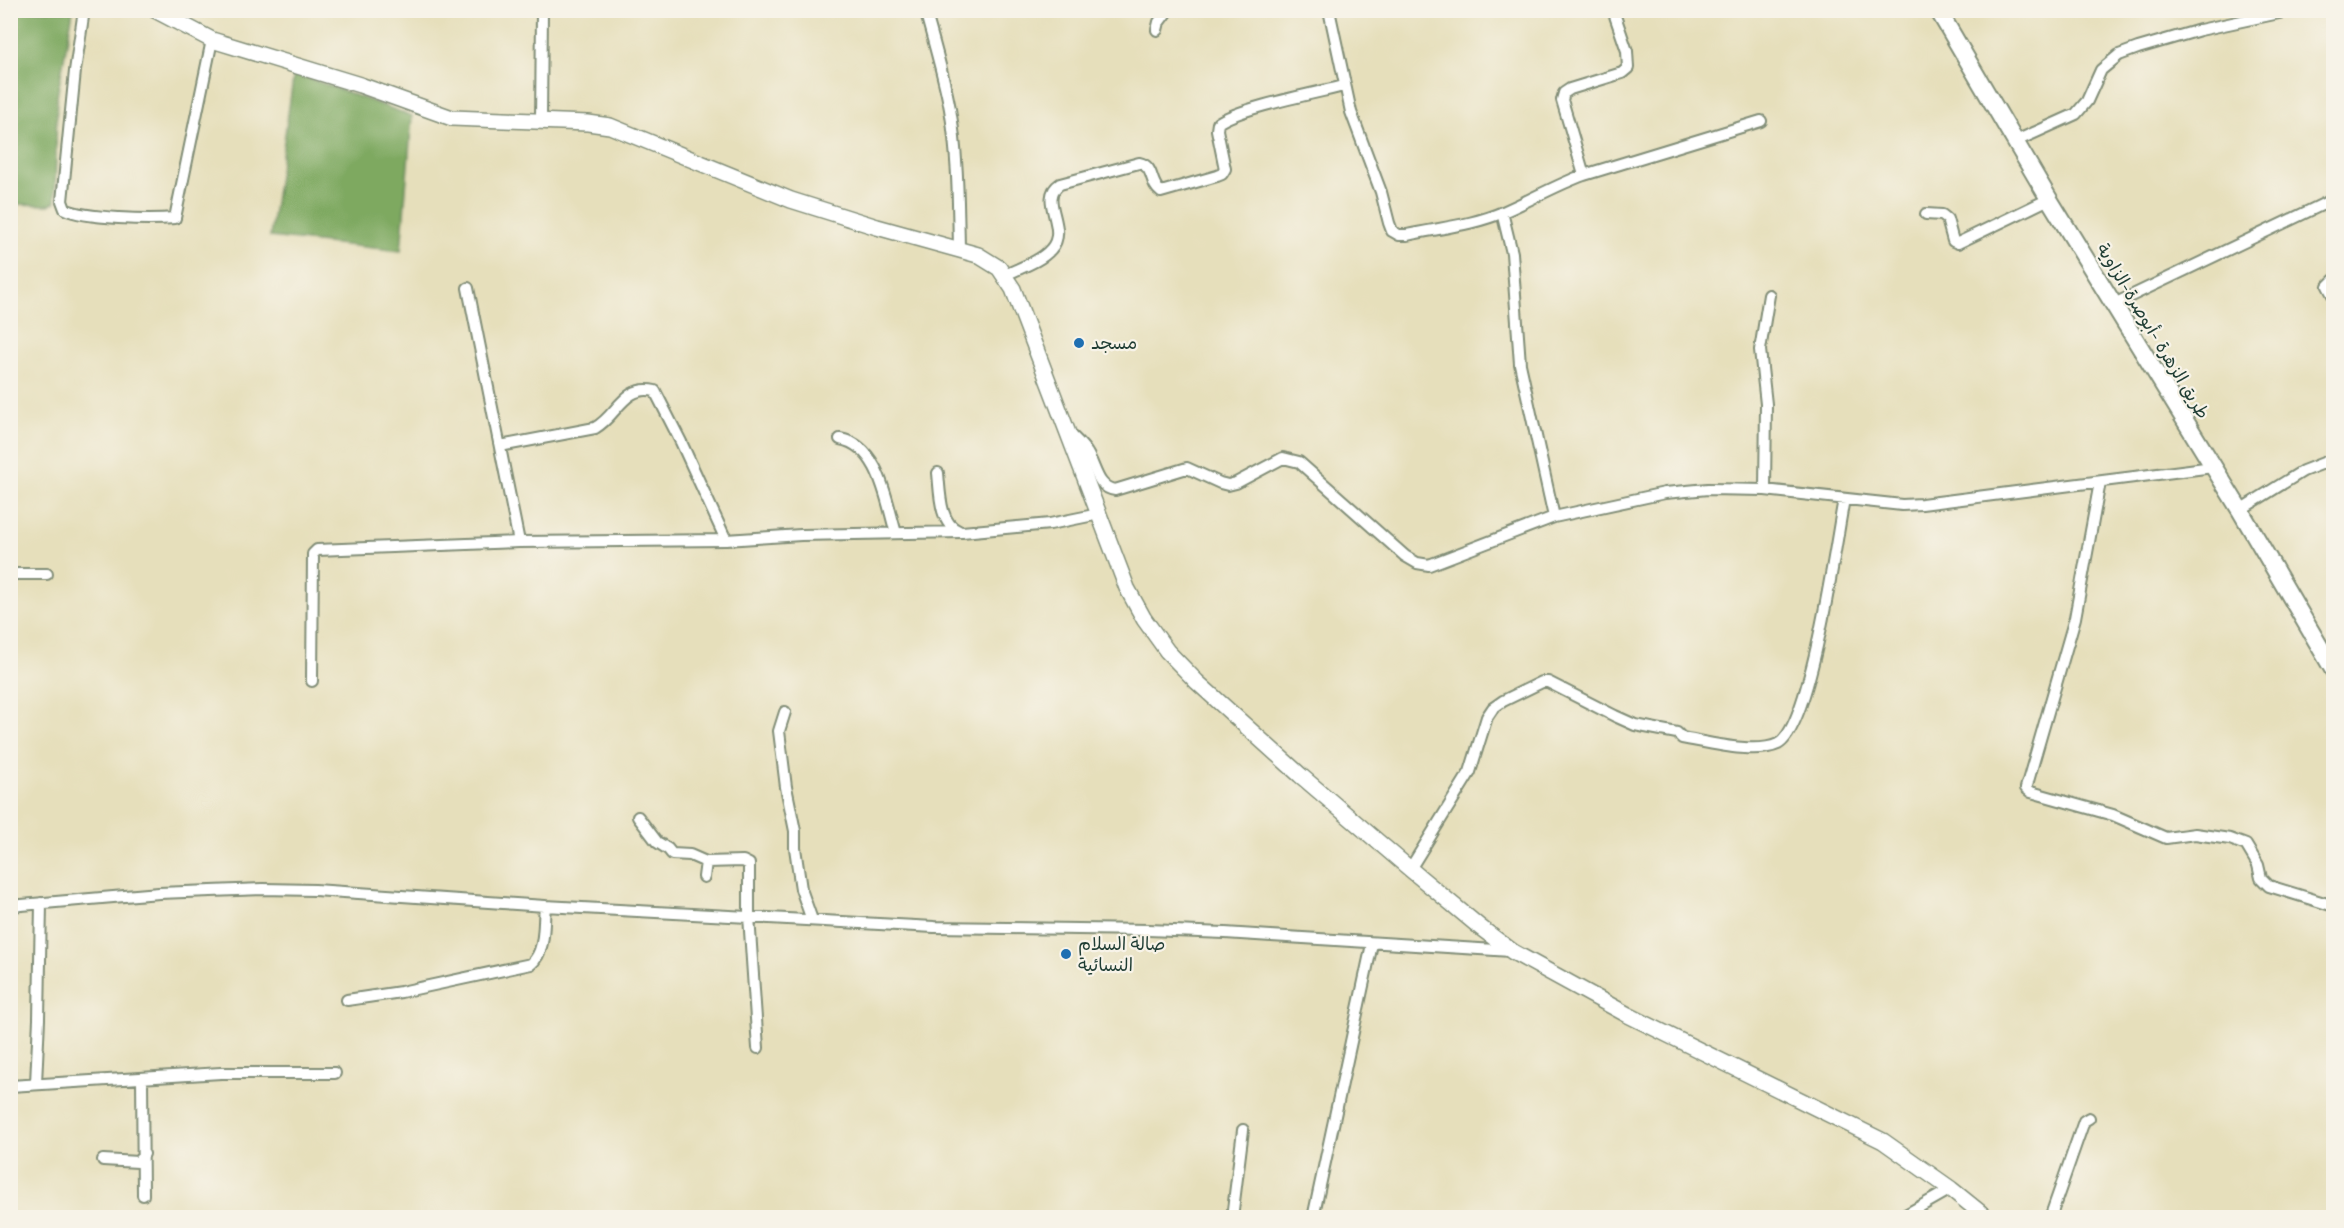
<svg xmlns="http://www.w3.org/2000/svg" width="2344" height="1228" font-family="Delius,'Playpen Sans Arabic',sans-serif">
<style>
.forest{fill:#7ea960;stroke:#4e734a;stroke-width:1.5}
.lines{fill:none;stroke-linecap:round;stroke-linejoin:round}
.minor-casing{stroke:#828e78;stroke-width:14}
.secondary-casing{stroke:#828e78;stroke-width:18}
.primary-casing{stroke:#828e78;stroke-width:20}
.minor{stroke:#fff;stroke-width:10}
.secondary{stroke:#fff;stroke-width:15}
.primary{stroke:#fff;stroke-width:16}
.poi-dot{fill:#1f6fb2;stroke:#f7f3e8;stroke-width:2}
.labels{text-anchor:middle;stroke-width:4.5;stroke-linejoin:round;paint-order:stroke}
.street-label{font-size:18px;fill:#1f3d34;stroke:#f7f3e8}
.poi-label{font-size:18px;fill:#1f3d34;stroke:#f7f3e8;text-anchor:start}
</style>
<rect width="100%" height="100%" fill="#f7f3e8"/>
<filter id="ink" filterUnits="userSpaceOnUse"><feTurbulence type="fractalNoise" baseFrequency=".0167" numOctaves="2"/><feDisplacementMap in="SourceGraphic" scale="12" xChannelSelector="R" yChannelSelector="G"/><feConvolveMatrix kernelMatrix="1 2 1 2 8 2 1 2 1" color-interpolation-filters="sRGB"/></filter>
<filter id="wash" filterUnits="userSpaceOnUse"><feTurbulence type="fractalNoise" baseFrequency=".008" numOctaves="4" result="noise"/><feDisplacementMap in="SourceGraphic" scale="24" xChannelSelector="R" yChannelSelector="G"/><feGaussianBlur stdDeviation="1.35" result="paint"/><feColorMatrix in="noise" values="0 0 0 0 0 0 0 0 0 0 0 0 0 0 0 0 0 1.4 0 .05"/><feComposite in="paint" operator="in"/></filter>
<g filter="url(#wash)">
<rect width="100%" height="100%" fill="#e6dfbb"/>
<path class="forest" d="M11,10L73,11L57,96L55,202L49,205L11,204Z
M294,73L412,116L401,251L270,237Z"/>
</g>
<g filter="url(#ink)">
<g class="lines">
<g class="minor-casing">
<path id="minor" d="M84,10L75,71L62,201L65,209C85,219 151,220 175,218L212,40
M925,10C934,43 944,76 950,109C958,155 958,202 959,248
M1329,10L1351,112L1381,192L1389,223L1392,231L1399,235H1407C1439,228 1474,225 1503,212C1531,200 1556,185 1584,175L1761,121
M1157,30L1159,22L1168,10
M541,122L542,10
M2016,141L2076,114L2087,101L2101,70L2119,55L2138,48L2200,30L2293,10
M1584,175L1562,100L1564,93L1570,89L1622,73L1628,68L1627,51L1613,10
M1502,212L1512,253L1520,364L1554,517
M1926,214L1942,215L1947,219L1953,241L1958,243L2049,199
M1005,275C1019,268 1040,262 1051,249C1070,228 1037,199 1060,184L1139,163C1155,166 1149,184 1161,192L1217,176L1222,174L1225,169L1217,130L1218,123C1239,108 1316,93 1344,86
M2334,280L2328,286L2334,297
M468,288L519,542
M2114,304L2334,199
M1070,434C1076,440 1083,446 1087,453C1096,467 1097,488 1115,490L1187,468L1220,483L1228,485L1236,483L1283,458L1299,462L1405,556L1417,563L1429,565L1554,517L1665,493L1708,489L1765,490L1902,505L1922,504L2213,467
M840,439C880,446 886,501 896,533
M500,446L595,428C617,416 624,384 655,391L681,442L726,540
M938,473C940,491 939,524 959,531
M2100,482L2075,618L2026,788L2031,792L2113,815L2166,838L2195,834L2230,839L2246,845L2258,865L2261,878L2269,886L2334,906
M1765,490L1766,404L1760,350L1769,295
M2240,510L2303,471L2334,459
M10,574H47
M312,681L313,554L317,550L519,542L726,540L801,535L962,532L1050,524L1099,514
M785,712L779,731L786,787L795,831V848L801,889L812,920
M638,817L657,842L668,849L672,854L690,855L706,862
M1410,869L1470,772L1487,717L1493,708L1503,701L1542,682H1548L1615,716L1635,725L1677,733L1682,738C1707,742 1755,755 1778,744C1811,727 1836,540 1844,499
M704,877L706,862L743,861L749,864V916L758,1048
M10,906L159,893L263,889L315,890L545,906L934,927L1148,930L1225,933L1511,951
M347,1000L401,992L531,964C546,951 543,926 545,906
M142,1078L143,1195
M36,1083L39,1019L41,903
M10,1086L221,1073H335
M103,1160L138,1162L144,1154
M1232,1218L1243,1130
M1313,1218L1372,944
M1900,1218L1951,1189
M2050,1218L2084,1121L2089,1118
M2181,1218V1217"/>
</g>
<g class="secondary-casing">
<path id="secondary" d="M155,10L212,40L360,85L452,118L588,123L610,126L791,200L877,227L978,255L999,268L1013,289L1127,588L1144,619L1167,651L1197,682L1300,775L1410,869L1481,928L1513,952L1628,1015L1883,1141L1951,1189L1987,1218"/>
</g>
<g class="primary-casing">
<path id="primary" d="M1938,10L2049,199L2240,510L2334,671"/>
</g>
<use href="#minor" class="minor"/>
<use href="#secondary" class="secondary"/>
<use href="#primary" class="primary"/>
</g>
</g>
<g class="poi-dot">
<circle cx="1079" cy="343" r="6"/>
<circle cx="1066" cy="954" r="6"/>
</g>
<g class="labels">
<g class="street-label">
<text transform="translate(2153 331) rotate(59)" y="6">طريق الزهرة -أبوصرة-الزاوية</text>
</g>
<g class="poi-label">
<text x="1091" y="349">مسجد</text>
<text x="1078" y="950">صالة السلام<tspan x="1078" dy="21">النسائية</tspan></text>
</g>
</g>
<rect width="2344" height="1228" fill="none" stroke="#f7f3e8" stroke-width="36"/>
</svg>
